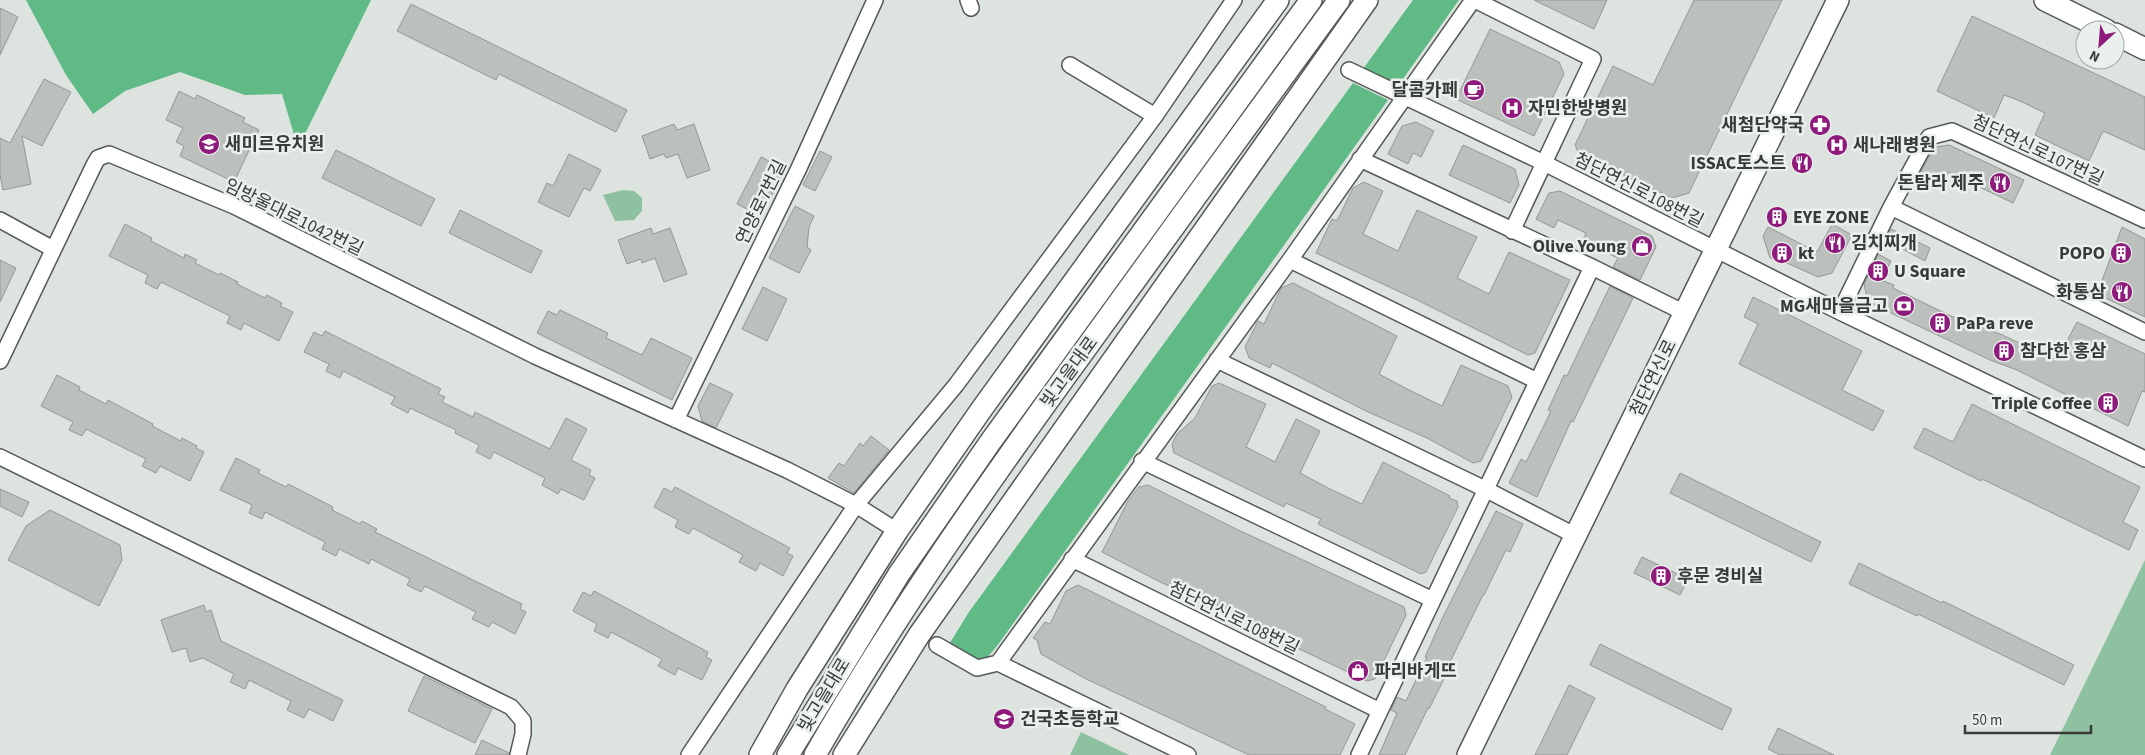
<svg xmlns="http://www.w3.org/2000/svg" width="2145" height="755" font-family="'Source Sans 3','Noto Sans KR',sans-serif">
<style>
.green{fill:#8dc19f}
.forest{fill:#60ba85}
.building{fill:#bbc0bc;stroke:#939895}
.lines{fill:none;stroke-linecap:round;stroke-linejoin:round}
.street-casing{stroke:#555a57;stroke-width:18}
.secondary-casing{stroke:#555a57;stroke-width:24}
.street{stroke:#fff;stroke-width:15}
.secondary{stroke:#fff;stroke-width:21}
.labels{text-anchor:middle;stroke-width:5;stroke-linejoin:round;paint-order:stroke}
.poi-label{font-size:18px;font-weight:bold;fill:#393b39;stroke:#eaf0ec;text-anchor:start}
.street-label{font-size:18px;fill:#393b39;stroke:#eaf0ec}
</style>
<rect width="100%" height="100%" fill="#dde3df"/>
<path class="green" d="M623,190L634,191L642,198V211L634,220L615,221L603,195Z
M2145,560V755H2050L2143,564Z
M1081,732L1129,755H1070Z"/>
<path class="forest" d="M26,0H371L298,148L282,94L245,95L180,72L125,91L93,114L66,75Z
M1413,0H1459L1398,86L1363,69Z
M1353,83L1388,100L997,646L986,659L975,660L948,646L969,612Z"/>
<path class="building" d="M1534,0H1607L1594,29Z
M1694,0H1782L1689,193L1672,198L1579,154L1575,145L1613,66L1653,85Z
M411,4L627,110L616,132L499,74L496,80L397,31Z
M0,8L18,17L0,55Z
M1972,16L2145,97V150L2103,131L2089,161L2035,135L2045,113L2020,101L2004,95L1994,118L1937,91Z
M1490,29L1559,62L1564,74L1534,136L1456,99Z
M44,79L71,92L42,146L22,136L31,184L3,190L0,175V138L10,143Z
M179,91L195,99L197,95L245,118L243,122L259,130L234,182L180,156L184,146L176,142L183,128L166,120Z
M1416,122L1434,131L1421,157L1413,153L1408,164L1388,154L1402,126Z
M674,124L677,130L694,124L710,170L687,178L678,154L666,158L664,154L650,159L642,136Z
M1463,145L1515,169L1519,185L1510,203L1449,175Z
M1949,145L2024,180L2013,203L1948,172L1942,188L1918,176L1935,147Z
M336,150L435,199L421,226L322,178Z
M820,151L832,157L815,191L803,185Z
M569,154L601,170L590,191L584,188L569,217L538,202L547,183L553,186Z
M761,157L785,169L761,216L737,204Z
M1364,182L1383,191L1363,234L1398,251L1417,210L1477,237L1457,278L1489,294L1509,252L1570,280L1535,353L1528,355L1415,299L1316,253L1332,219L1337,221L1353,188Z
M1560,191L1652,236L1656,247L1640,280L1613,267L1618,258L1582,242L1586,233L1558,220L1554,228L1536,219L1549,193Z
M795,206L814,216L809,227L807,247L811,250L799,273L769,258Z
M460,210L542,251L531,273L449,233Z
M125,224L152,238L151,241L184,258L185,254L197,260L195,263L219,275L220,273L238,282L237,284L265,298L267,295L282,303L280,306L293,312L279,341L244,323L241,330L227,323L230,316L161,282L157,289L145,283L148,275L109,256Z
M1832,224L1852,235L1832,273L1818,277L1787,263L1770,258L1763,236L1768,227L1817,252Z
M2122,227L2145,239V317L2097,294Z
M651,228L653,234L670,228L687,274L664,282L655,258L642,263L641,259L627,264L618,240Z
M1891,229L1930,248L1925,261L1885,240Z
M1878,254L1891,261L1881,280L1894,285L1893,288L1951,316L2000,334L2057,360L2077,322L2145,354V392L2142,391L2128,426L2017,370L1990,360L1868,302L1864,284Z
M0,260L16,268L0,302Z
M1293,283L1397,336L1379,374L1409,390L1442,406L1461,365L1508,386L1512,397L1481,461L1473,463L1427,438L1366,411L1272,363L1270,368L1249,358L1245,347L1258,321L1264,324L1281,288Z
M1610,286L1633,298L1573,422L1571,421L1537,497L1509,483L1521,459L1526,462L1551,411L1548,410L1564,375L1567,376Z
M763,287L787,299L767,341L742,329Z
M1753,297L1862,351L1842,390L1884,411L1873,431L1739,364L1758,324L1744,317Z
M560,310L608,333L606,338L642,355L651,338L692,358L672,400L537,333L548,311L557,315Z
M325,331L441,389L438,394L445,397L442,402L473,417L475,412L550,449L566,418L587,429L571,460L591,470L589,475L595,478L584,500L561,489L558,494L542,485L545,478L494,452L490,459L476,452L479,445L455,433L456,430L410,408L408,413L391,404L395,397L343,371L340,378L326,371L329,364L304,352L314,332L322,336Z
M57,375L80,387L79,390L106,404L108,400L153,424L152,426L181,441L182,438L197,446L196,448L204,452L190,481L160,466L156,473L142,466L146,459L86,429L82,436L69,430L73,422L41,406Z
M710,383L733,394L716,428L702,421L698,406Z
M1219,383L1266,404L1246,447L1275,462L1296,419L1320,431L1300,473L1330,489L1362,504L1383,462L1450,496L1449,498L1457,501L1458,507L1426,572L1421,574L1318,524L1321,519L1286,503L1284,507L1174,453L1172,444L1177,434L1195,418L1212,386Z
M1972,404L2140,487L2123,522L2138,530L2129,550L1982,479L1981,481L1914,448L1924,428L1953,442Z
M871,436L889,450L854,493L828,478L839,463L844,466L860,443L863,446Z
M236,458L260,470L258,473L286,487L288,484L300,490L333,507L332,510L360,524L362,521L377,529L375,532L522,604L520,609L526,612L515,634L492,622L489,627L472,619L476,612L425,586L421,592L407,585L410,579L371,559L369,564L339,549L336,556L322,549L325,542L265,512L262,519L249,513L252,505L220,490Z
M1680,473L1821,542L1811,562L1670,493Z
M1148,485L1232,527L1404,607L1406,615L1375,679L1367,681L1259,630L1260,626L1160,582L1102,552L1128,501L1139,487Z
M675,487L790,548L787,553L793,556L783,576L760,563L756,571L739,562L743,555L693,528L689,534L675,527L678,520L654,507L664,488L672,492Z
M0,489L29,502L22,517L0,506Z
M50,510L120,545L122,560L99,606L8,560L26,526Z
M1496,511L1523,524L1510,552L1506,550L1484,595H1483L1444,674L1446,675L1429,709L1428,708L1405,755H1379L1397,713L1391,710L1397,697L1406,701L1427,657H1425L1442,619Z
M1642,557L1688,579L1680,595L1634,573Z
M1859,563L1942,603L1943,601L2074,665L2064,685L1918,614L1917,616L1849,584Z
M1078,585L1326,707L1325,709L1355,724L1340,755H1249L1086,679L1041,654L1037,640L1033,638L1045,622L1050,624L1066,591Z
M594,591L708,652L706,657L712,660L702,680L678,668L675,675L658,666L662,659L611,632L608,638L594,631L597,624L573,611L583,592L591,596Z
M204,605L206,612L211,610L221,641L343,700L333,721L309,709L304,718L287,710L291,701L249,680L245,689L230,682L234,674L203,658L190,662L186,648L172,652L161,620Z
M1600,644L1732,709L1722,730L1590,665Z
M424,676L492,709L475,743L408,711Z
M1569,685L1595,698L1567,755H1535Z
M1778,728L1834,755H1780L1768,749Z
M482,740L509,753V755H475Z"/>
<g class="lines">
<g class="street-casing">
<path id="street" d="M968,0L971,8
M1475,0L1593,59L1512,231
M1070,65L1155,116
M1349,70L1544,163L1840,312L2145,459
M1891,207L2145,332
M0,220L53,249
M1290,260L1537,381
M1592,267L1685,313
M1840,312L1891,207L1929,137L1952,131L2145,220
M1217,360L1485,489L1576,536
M0,361L94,165L98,158L109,154L234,206L535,356L787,470L856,505L897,531
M676,420L799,168L875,0
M0,457L511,707L523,721V734L518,755
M1142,461L1433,600
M1072,559L1380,711
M937,645L977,668L998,663
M998,663L1290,260L1473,0
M998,663L1188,755
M689,755L856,505L956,385L1155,116L1234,0
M1359,755L1592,267L1360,159"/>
</g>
<g class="secondary-casing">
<path id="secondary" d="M2045,0L2106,30
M2115,34L2145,49
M760,755L797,689L897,531L981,410L1278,0
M788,755L899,574L991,441L1311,0
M815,755C897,612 992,477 1089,344C1172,229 1255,115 1339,0
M844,755L919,635L1367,0
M1468,755L1838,0"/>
</g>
<use href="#street" class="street"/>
<use href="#secondary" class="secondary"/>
</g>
<defs>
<g id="cafe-disc" transform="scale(1.125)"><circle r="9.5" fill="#8e1a7b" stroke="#eaf0ec"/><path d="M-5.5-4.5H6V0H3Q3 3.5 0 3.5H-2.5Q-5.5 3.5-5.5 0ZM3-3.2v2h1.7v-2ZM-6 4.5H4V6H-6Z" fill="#fff"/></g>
<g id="hospital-disc" transform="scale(1.125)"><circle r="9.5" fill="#8e1a7b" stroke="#eaf0ec"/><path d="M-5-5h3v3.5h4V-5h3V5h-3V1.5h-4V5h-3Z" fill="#fff"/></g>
<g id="pharmacy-disc" transform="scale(1.125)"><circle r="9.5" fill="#8e1a7b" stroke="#eaf0ec"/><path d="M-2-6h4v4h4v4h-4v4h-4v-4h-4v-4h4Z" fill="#fff"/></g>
<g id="school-disc" transform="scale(1.125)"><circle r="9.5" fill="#8e1a7b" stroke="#eaf0ec"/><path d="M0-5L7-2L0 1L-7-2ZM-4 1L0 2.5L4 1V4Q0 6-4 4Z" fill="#fff"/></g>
<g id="restaurant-disc" transform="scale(1.125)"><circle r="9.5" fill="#8e1a7b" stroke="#eaf0ec"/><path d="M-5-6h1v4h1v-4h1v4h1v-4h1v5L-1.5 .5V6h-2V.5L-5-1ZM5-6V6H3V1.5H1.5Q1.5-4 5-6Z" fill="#fff"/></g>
<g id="building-disc" transform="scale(1.125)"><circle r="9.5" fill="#8e1a7b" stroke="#eaf0ec"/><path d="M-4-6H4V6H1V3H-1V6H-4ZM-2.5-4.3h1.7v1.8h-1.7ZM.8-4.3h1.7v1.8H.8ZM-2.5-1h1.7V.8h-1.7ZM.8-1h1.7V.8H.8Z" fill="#fff"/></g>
<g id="shop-disc" transform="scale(1.125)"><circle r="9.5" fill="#8e1a7b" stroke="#eaf0ec"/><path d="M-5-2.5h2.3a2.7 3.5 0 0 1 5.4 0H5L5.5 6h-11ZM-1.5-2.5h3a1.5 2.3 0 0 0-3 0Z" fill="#fff"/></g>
<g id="bank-disc" transform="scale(1.125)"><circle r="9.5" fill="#8e1a7b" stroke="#eaf0ec"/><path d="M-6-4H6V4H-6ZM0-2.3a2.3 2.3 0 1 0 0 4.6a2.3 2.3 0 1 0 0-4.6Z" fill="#fff"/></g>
</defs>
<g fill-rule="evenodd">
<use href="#cafe-disc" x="1474" y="90"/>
<use href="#hospital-disc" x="1512" y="108"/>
<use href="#pharmacy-disc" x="1820" y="125"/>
<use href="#school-disc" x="209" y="144"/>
<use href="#hospital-disc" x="1837" y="145"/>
<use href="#restaurant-disc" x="1802" y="163"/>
<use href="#restaurant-disc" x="2000" y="183"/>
<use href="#building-disc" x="1777" y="217"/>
<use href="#restaurant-disc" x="1835" y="243"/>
<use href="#shop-disc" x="1642" y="246"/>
<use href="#building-disc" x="1782" y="253"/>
<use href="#building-disc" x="2121" y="253"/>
<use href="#building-disc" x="1878" y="271"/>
<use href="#restaurant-disc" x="2122" y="292"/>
<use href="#bank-disc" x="1904" y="306"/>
<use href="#building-disc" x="1940" y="323"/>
<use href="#building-disc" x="2004" y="351"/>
<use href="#building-disc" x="2108" y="403"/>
<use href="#building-disc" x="1661" y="576"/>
<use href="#shop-disc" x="1358" y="671"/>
<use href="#school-disc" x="1004" y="719"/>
</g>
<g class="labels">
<g class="poi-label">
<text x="1458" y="96" text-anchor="end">달콤카페</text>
<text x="1528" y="114">자민한방병원</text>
<text x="1804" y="131" text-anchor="end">새첨단약국</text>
<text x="225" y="150">새미르유치원</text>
<text x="1853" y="151">새나래병원</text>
<text x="1786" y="169" text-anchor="end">ISSAC토스트</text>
<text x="1984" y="189" text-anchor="end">돈탐라 제주</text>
<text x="1793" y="223">EYE ZONE</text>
<text x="1851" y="249">김치찌개</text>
<text x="1626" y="252" text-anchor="end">Olive Young</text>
<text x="1798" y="259">kt</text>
<text x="2105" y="259" text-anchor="end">POPO</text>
<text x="1894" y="277">U Square</text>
<text x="2106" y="298" text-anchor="end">화통삼</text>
<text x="1888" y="312" text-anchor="end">MG새마을금고</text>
<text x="1956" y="329">PaPa reve</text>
<text x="2020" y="357">참다한 홍삼</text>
<text x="2092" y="409" text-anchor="end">Triple Coffee</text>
<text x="1677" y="582">후문 경비실</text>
<text x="1374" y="677">파리바게뜨</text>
<text x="1020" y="725">건국초등학교</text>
</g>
<g class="street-label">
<text transform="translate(2038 150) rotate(25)" y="6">첨단연신로107번길</text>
<text transform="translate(1639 190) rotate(27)" y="6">첨단연신로108번길</text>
<text transform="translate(761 202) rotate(-64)" y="6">연양로7번길</text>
<text transform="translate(294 217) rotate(26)" y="6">임방울대로1042번길</text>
<text transform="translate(1069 372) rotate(-54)" y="6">빛고을대로</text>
<text transform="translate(1653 378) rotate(-64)" y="6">첨단연신로</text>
<text transform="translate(1234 618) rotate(26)" y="6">첨단연신로108번길</text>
<text transform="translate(824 695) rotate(-59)" y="6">빛고을대로</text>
</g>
</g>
<g transform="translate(2100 45) rotate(206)"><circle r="24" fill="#eaf0ec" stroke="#a3a8a4"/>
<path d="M0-4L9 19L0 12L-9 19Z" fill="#8e1a7b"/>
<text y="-8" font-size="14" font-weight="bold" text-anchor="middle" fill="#393b39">N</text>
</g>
<path d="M1965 725v8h126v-8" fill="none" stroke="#393b39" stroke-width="2.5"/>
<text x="1972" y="725" font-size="15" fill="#393b39" stroke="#eaf0ec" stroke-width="4" paint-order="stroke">50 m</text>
</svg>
